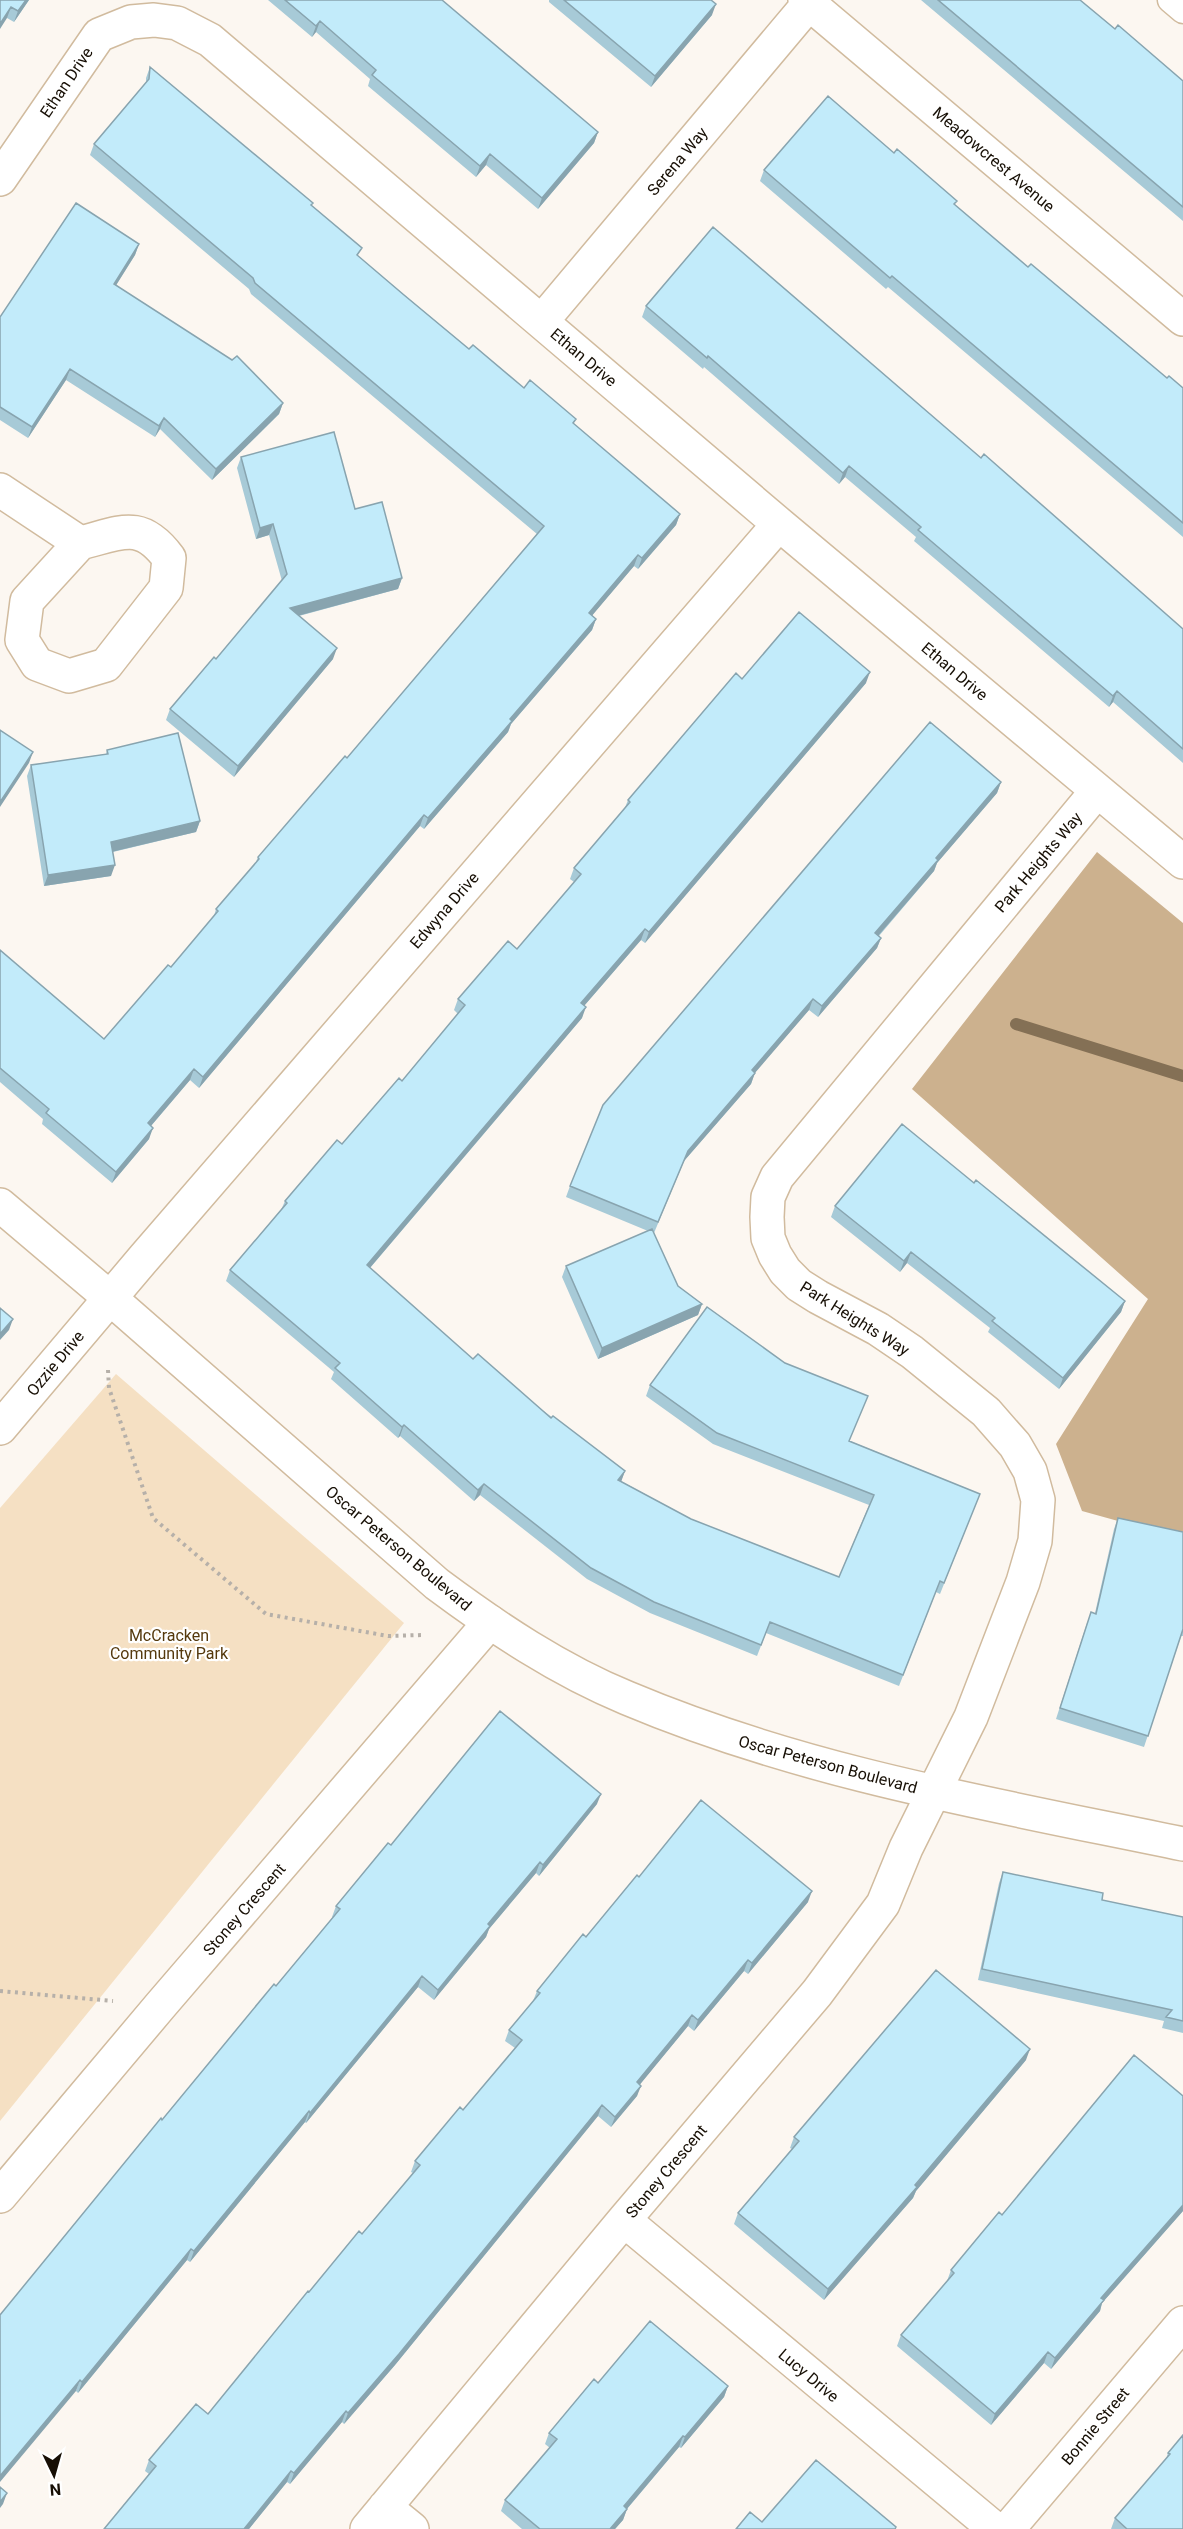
<svg xmlns="http://www.w3.org/2000/svg" width="1183" height="2529" font-family="Roboto,sans-serif">
<style>
.green{fill:#f5e0c3}
.forest{fill:#ccb18e}
.lines{fill:none;stroke-linecap:round;stroke-linejoin:round}
.stream{stroke:#847055;stroke-width:12}
.lane-casing{stroke:#d1bb9e;stroke-width:27}
.street-casing{stroke:#d1bb9e;stroke-width:36}
.secondary-casing{stroke:#d1bb9e;stroke-width:36}
.path{stroke:#b6b0a9;stroke-width:4;stroke-dasharray:3 4.5;stroke-linecap:butt}
.lane{stroke:#fff;stroke-width:24}
.street{stroke:#fff;stroke-width:33}
.secondary{stroke:#fff;stroke-width:33}
.wall{fill:#a7cad7}
.shaded-wall{fill:#88a4af}
.building{fill:#c2ebfa;stroke:#88a4af;stroke-width:1.5}
.labels{text-anchor:middle;stroke-width:4.5;stroke-linejoin:round;paint-order:stroke}
.street-label{font-size:16px;fill:#170f05;stroke:#fff}
.park-label{font-size:16px;fill:#55390d;stroke:#fff}
</style>
<rect width="100%" height="100%" fill="#fcf7f1"/>
<path class="green" d="M116,1374L404,1623L0,2121V1508Z"/>
<path class="forest" d="M1097,852L1183,923V1539L1082,1511L1056,1444L1148,1299L912,1089Z"/>
<g class="lines">
<path class="stream" d="M1016,1024L1183,1076"/>
<g class="lane-casing">
<path id="lane" d="M1170,0L1183,11"/>
</g>
<g class="street-casing">
<path id="street" d="M805,0L1183,319
M0,179L99,35L131,22L154,20L177,23L210,40L779,524L1183,862
M542,321L812,0
M0,490L80,543C121,533 140,519 169,558L166,588L106,665L69,676L37,664L22,640L27,601L80,543
M0,1428L144,1258L779,524
M0,2196L160,2006L490,1622
M624,2220L995,2529
M385,2507L412,2529
M367,2529L624,2220L817,1993L883,1904L906,1848L971,1717L1023,1582L1035,1541L1038,1500L1030,1471L1015,1445L986,1412L912,1352L878,1329L818,1297L799,1285L785,1271L775,1255L768,1238L767,1217L768,1197L777,1177L1097,791
M1008,2529L1183,2323"/>
</g>
<g class="secondary-casing">
<path id="secondary" d="M0,1205L110,1298L437,1584C496,1628 559,1670 627,1698C805,1773 995,1805 1183,1844"/>
</g>
<path class="path" d="M108,1370L109,1388L153,1518L266,1614L388,1636L423,1635
M0,1991L113,2001"/>
<use href="#lane" class="lane"/>
<use href="#street" class="street"/>
<use href="#secondary" class="secondary"/>
</g>
<path class="wall" d="M0,0H29L14,22L7,18Z
M268,0H442L598,132L594,143L538,209L486,165L476,177L368,86L370,79L316,32L312,37Z
M549,0H711L712,15L651,87L549,2Z
M921,0H1080L1115,29L1183,81V221Z
M150,67L312,206L359,257L469,349L574,424L680,514L676,525L638,569L634,566L592,615L596,619L592,630L511,724L508,732L424,829L420,826L199,1088L190,1080L151,1126L149,1139L112,1183L42,1124L43,1119L0,1082V950L104,1039L171,967L214,916L216,909L255,864L258,857L347,758L537,534L251,294L249,289L90,155L94,144L146,83V78Z
M894,153L1028,267L1167,378L1183,388V537L888,287L886,289L760,181L764,170Z
M139,244L135,255L116,285L283,403L279,414L212,480L160,429L155,437L66,380L28,438L0,420V317Z
M646,306L981,458L1183,629V763L1113,702L1109,707L914,541L916,537L845,477L839,484L704,367L703,369L642,317Z
M241,457L355,509L402,578L398,589L299,616L333,659L234,777L166,720L170,709L216,659L282,581L269,535L256,539L237,468Z
M742,679L866,683L645,943L641,940L584,1006L582,1018L370,1268L473,1359L625,1471L621,1481L691,1519L839,1577L869,1505L713,1444L646,1396L650,1385L850,1441L980,1494L940,1594L936,1592L899,1686L766,1633L757,1656L650,1613L587,1579L480,1495L474,1501L400,1436L398,1438L331,1379L334,1372L226,1281L230,1270L281,1210L285,1201L342,1144L402,1081L458,1014L454,1010L458,999L517,949L574,882L570,879L574,868L624,810L628,800Z
M107,750L200,821L196,832L113,852L111,876L44,886L27,776L31,765L106,754Z
M1001,782L997,793L937,863L934,871L879,936L881,938L877,948L818,1017L809,1010L755,1072L751,1084L684,1161L654,1233L678,1286L702,1304L698,1315L598,1359L562,1277L566,1266L648,1231L566,1197L570,1186Z
M974,1183L1125,1301L1121,1312L1059,1389L988,1332L990,1328L907,1263L900,1272L831,1217L835,1206Z
M1118,1518L1183,1532V1636H1181L1144,1747L1056,1719L1087,1623L1095,1613L1114,1529Z
M597,1804L539,1876L536,1873L489,1929L486,1937L434,2000L418,1987L306,2123L305,2122L190,2262L187,2260L78,2393L76,2391L162,2120L276,1986L333,1917H332L336,1906L391,1845Z
M1003,1872L1102,1900L1183,1917V2033L1162,2028L1164,2021L978,1980L999,1883Z
M639,1877L808,1902L748,1974L744,1971L694,2031L688,2026L640,2084L637,2096L611,2127L598,2116L395,2365L344,2424L342,2422L290,2484L287,2482L249,2529H104L149,2474L145,2471L149,2460L208,2414L309,2292L362,2234L413,2173L411,2172L415,2161L463,2110L515,2048L505,2041L509,2030L533,2001L537,1991Z
M1026,2060L916,2191L913,2198L824,2300L734,2224L738,2213L792,2149L790,2148L794,2137Z
M1183,2096V2211L1102,2303L1100,2311L1051,2369L1044,2363L991,2425L897,2346L901,2335L947,2281L951,2270L1002,2215Z
M598,2383L728,2386L724,2397L681,2448L679,2447L627,2509L623,2520L615,2529H522L501,2511L505,2500L550,2448L545,2444L549,2433Z
M1183,2435V2529H1111L1115,2518L1166,2459L1168,2453Z"/>
<path class="shaded-wall" d="M26,0H29L14,22L18,11Z
M716,4L712,15L651,87L655,76Z
M11,7L7,18L0,29V24Z
M320,21L316,32L312,37L316,26Z
M598,132L594,143L538,209L542,198Z
M490,154L486,165L476,177L480,166Z
M139,244L135,255L110,295L114,284Z
M70,369L66,380L28,438L32,427Z
M283,403L279,414L212,480L216,469Z
M164,418L160,429L155,437L159,426Z
M849,466L845,477L839,484L843,473Z
M680,514L676,525L638,569L642,558Z
M273,524L269,535L256,539L260,528Z
M638,555L634,566L585,624L589,613Z
M402,578L398,589L286,619L290,608Z
M596,619L592,630L511,724L508,732L424,829L428,818L510,719Z
M337,648L333,659L234,777L238,766Z
M870,672L866,683L645,943L649,932Z
M1117,691L1113,702L1109,707L1113,696Z
M33,752L29,763L0,807V802Z
M1001,782L997,793L937,863L934,871L871,944L875,933L936,858Z
M424,815L420,826L199,1088L203,1077Z
M200,821L196,832L107,853L111,842Z
M115,865L111,876L44,886L48,875Z
M645,929L641,940L577,1014L581,1003Z
M881,938L877,948L818,1017L822,1006Z
M813,999L809,1010L748,1081L752,1070Z
M586,1007L582,1018L363,1276L367,1265Z
M194,1069L190,1080L144,1134L148,1123Z
M755,1073L751,1084L684,1161L654,1233L688,1151Z
M153,1128L149,1139L112,1183L116,1172Z
M911,1252L907,1263L900,1272L904,1261Z
M1125,1301L1121,1312L1059,1389L1063,1378Z
M702,1304L698,1315L598,1359L602,1348Z
M13,1319L9,1330L0,1340V1334Z
M404,1425L400,1436L398,1438L402,1427Z
M625,1471L621,1482L618,1480Z
M484,1484L480,1495L474,1501L478,1490Z
M601,1794L597,1804L539,1876L543,1865Z
M540,1862L536,1873L489,1929L486,1937L434,2000L438,1990L488,1924Z
M812,1891L808,1902L748,1974L752,1963Z
M748,1960L744,1971L694,2031L698,2020Z
M422,1976L418,1987L306,2123L310,2113Z
M692,2015L688,2026L633,2093L637,2082Z
M1030,2049L1026,2060L916,2191L913,2198L824,2300L828,2289Z
M641,2086L637,2096L611,2127L615,2117Z
M602,2105L598,2116L395,2365L344,2424L348,2413Z
M309,2111L305,2122L190,2262L194,2251Z
M1183,2205V2211L1102,2303L1100,2311L1051,2369L1055,2358L1101,2298Z
M191,2249L187,2260L78,2393L82,2382Z
M1048,2352L1044,2363L991,2425L995,2414Z
M80,2380L76,2391L0,2482V2476Z
M728,2386L724,2397L681,2448L685,2437Z
M346,2411L342,2422L290,2484L294,2473Z
M683,2436L679,2447L620,2517L624,2506Z
M291,2471L287,2482L249,2529H244Z
M7,2493L3,2504L0,2508V2502Z
M627,2509L623,2520L615,2529H610Z"/>
<path class="building" d="M0,0H26L18,11L11,7L0,24Z
M285,0H442L598,132L542,198L490,154L480,166L372,75L376,70L320,21L316,26Z
M564,0H711L716,4L655,76Z
M938,0H1080L1115,29L1118,25L1183,81V207Z
M150,67L313,203L311,205L362,248L357,255L404,295L469,349L473,345L524,388L530,380L576,419L573,423L680,514L642,558L638,555L589,613L596,619L510,719L512,721L428,818L424,815L203,1077L194,1069L148,1123L153,1128L116,1172L46,1113L49,1109L0,1068V950L104,1039L168,965L171,967L218,911L216,909L259,859L258,857L345,756L347,758L544,526L255,283L253,278L94,144L149,79Z
M828,96L894,153L897,149L957,201L954,204L1028,267L1031,264L1167,378L1169,376L1183,388V523L892,276L890,278L764,170Z
M76,203L139,244L114,284L232,360L237,356L283,403L216,469L164,418L159,426L70,369L32,427L0,407V317Z
M713,227L981,458L984,454L1183,629V749L1117,691L1113,696L918,530L921,527L849,466L843,473L708,356L707,358L646,306Z
M334,432L355,509L382,502L402,578L290,608L337,648L238,766L170,709L214,657L216,659L287,574L273,524L260,528L241,457Z
M799,612L870,672L649,932L645,929L581,1003L586,1007L367,1265L473,1359L478,1354L551,1418L553,1416L625,1471L618,1480L691,1519L839,1577L874,1495L717,1433L650,1385L707,1307L785,1363L868,1396L849,1441L980,1494L944,1583L940,1581L903,1675L770,1622L761,1645L654,1602L591,1568L484,1484L478,1490L404,1425L402,1427L335,1368L340,1363L230,1270L287,1203L285,1201L337,1140L342,1144L399,1078L402,1081L465,1005L458,999L508,941L517,949L581,874L574,868L630,802L628,800L736,673L742,679Z
M930,722L1001,782L936,858L938,860L875,933L881,938L822,1006L813,999L752,1070L755,1073L688,1151L658,1222L570,1186L603,1105Z
M0,730L33,752L0,802Z
M178,733L200,821L111,842L115,865L48,875L31,765L108,754L107,750Z
M902,1124L974,1183L976,1180L1125,1301L1063,1378L992,1321L995,1318L911,1252L904,1261L835,1206Z
M652,1229L678,1286L702,1304L602,1348L566,1266Z
M0,1308L13,1319L0,1334Z
M1118,1518L1183,1532V1629L1148,1736L1060,1708L1091,1612L1096,1614Z
M500,1711L601,1794L543,1865L540,1862L488,1924L490,1926L438,1990L422,1976L310,2113L309,2111L194,2251L191,2249L82,2382L80,2380L0,2476V2315L161,2118L162,2120L274,1984L276,1986L340,1909L336,1906L388,1843L391,1845Z
M701,1800L812,1891L752,1963L748,1960L698,2020L692,2015L637,2082L641,2086L615,2117L602,2105L399,2354L348,2413L346,2411L294,2473L291,2471L244,2529H104L156,2466L149,2460L196,2404L208,2414L308,2291L309,2292L359,2231L362,2234L420,2165L415,2161L460,2107L463,2110L522,2040L509,2030L540,1993L537,1991L583,1934L586,1937L637,1875L639,1877Z
M1003,1872L1103,1893L1102,1900L1183,1917V2021L1166,2017L1172,2010L982,1969Z
M936,1970L1030,2049L915,2185L917,2187L828,2289L738,2213L799,2141L794,2137Z
M1134,2055L1183,2096V2205L1101,2298L1104,2300L1055,2358L1048,2352L995,2414L901,2335L954,2273L951,2270L999,2212L1002,2215Z
M650,2321L728,2386L685,2437L683,2436L624,2506L627,2509L610,2529H540L505,2500L557,2439L549,2433L594,2379L598,2383Z
M1183,2435V2529H1127L1115,2518L1170,2454L1168,2453Z
M816,2460L896,2527L895,2529H736L750,2512L762,2522Z
M0,2487L7,2493L0,2502Z"/>
<g class="labels">
<g class="street-label">
<text transform="translate(66 82) rotate(-56)" y="6">Ethan Drive</text>
<text transform="translate(994 159) rotate(40)" y="6">Meadowcrest Avenue</text>
<text transform="translate(677 161) rotate(-50)" y="6">Serena Way</text>
<text transform="translate(584 357) rotate(40)" y="6">Ethan Drive</text>
<text transform="translate(955 671) rotate(40)" y="6">Ethan Drive</text>
<text transform="translate(1038 862) rotate(-50)" y="6">Park Heights Way</text>
<text transform="translate(444 910) rotate(-49)" y="6">Edwyna Drive</text>
<text transform="translate(855 1318) rotate(32)" y="6">Park Heights Way</text>
<text transform="translate(55 1363) rotate(-50)" y="6">Ozzie Drive</text>
<text transform="translate(399 1548) rotate(40)" y="6">Oscar Peterson Boulevard</text>
<text transform="translate(828 1764) rotate(15)" y="6">Oscar Peterson Boulevard</text>
<text transform="translate(244 1909) rotate(-49)" y="6">Stoney Crescent</text>
<text transform="translate(666 2171) rotate(-50)" y="6">Stoney Crescent</text>
<text transform="translate(809 2375) rotate(40)" y="6">Lucy Drive</text>
<text transform="translate(1095 2426) rotate(-50)" y="6">Bonnie Street</text>
</g>
<g class="park-label">
<text x="169" y="1641">McCracken<tspan x="169" dy="18">Community Park</tspan></text>
</g>
</g>
<g transform="translate(54 2475) rotate(175)" stroke="#ffffff" stroke-width="4.5" paint-order="stroke">
<path d="M0-4.5L10 22L0 15L-10 22Z" fill="#170f05"/>
<text y="-9" font-size="16" font-weight="bold" text-anchor="middle" fill="#170f05">N</text>
</g>
</svg>
